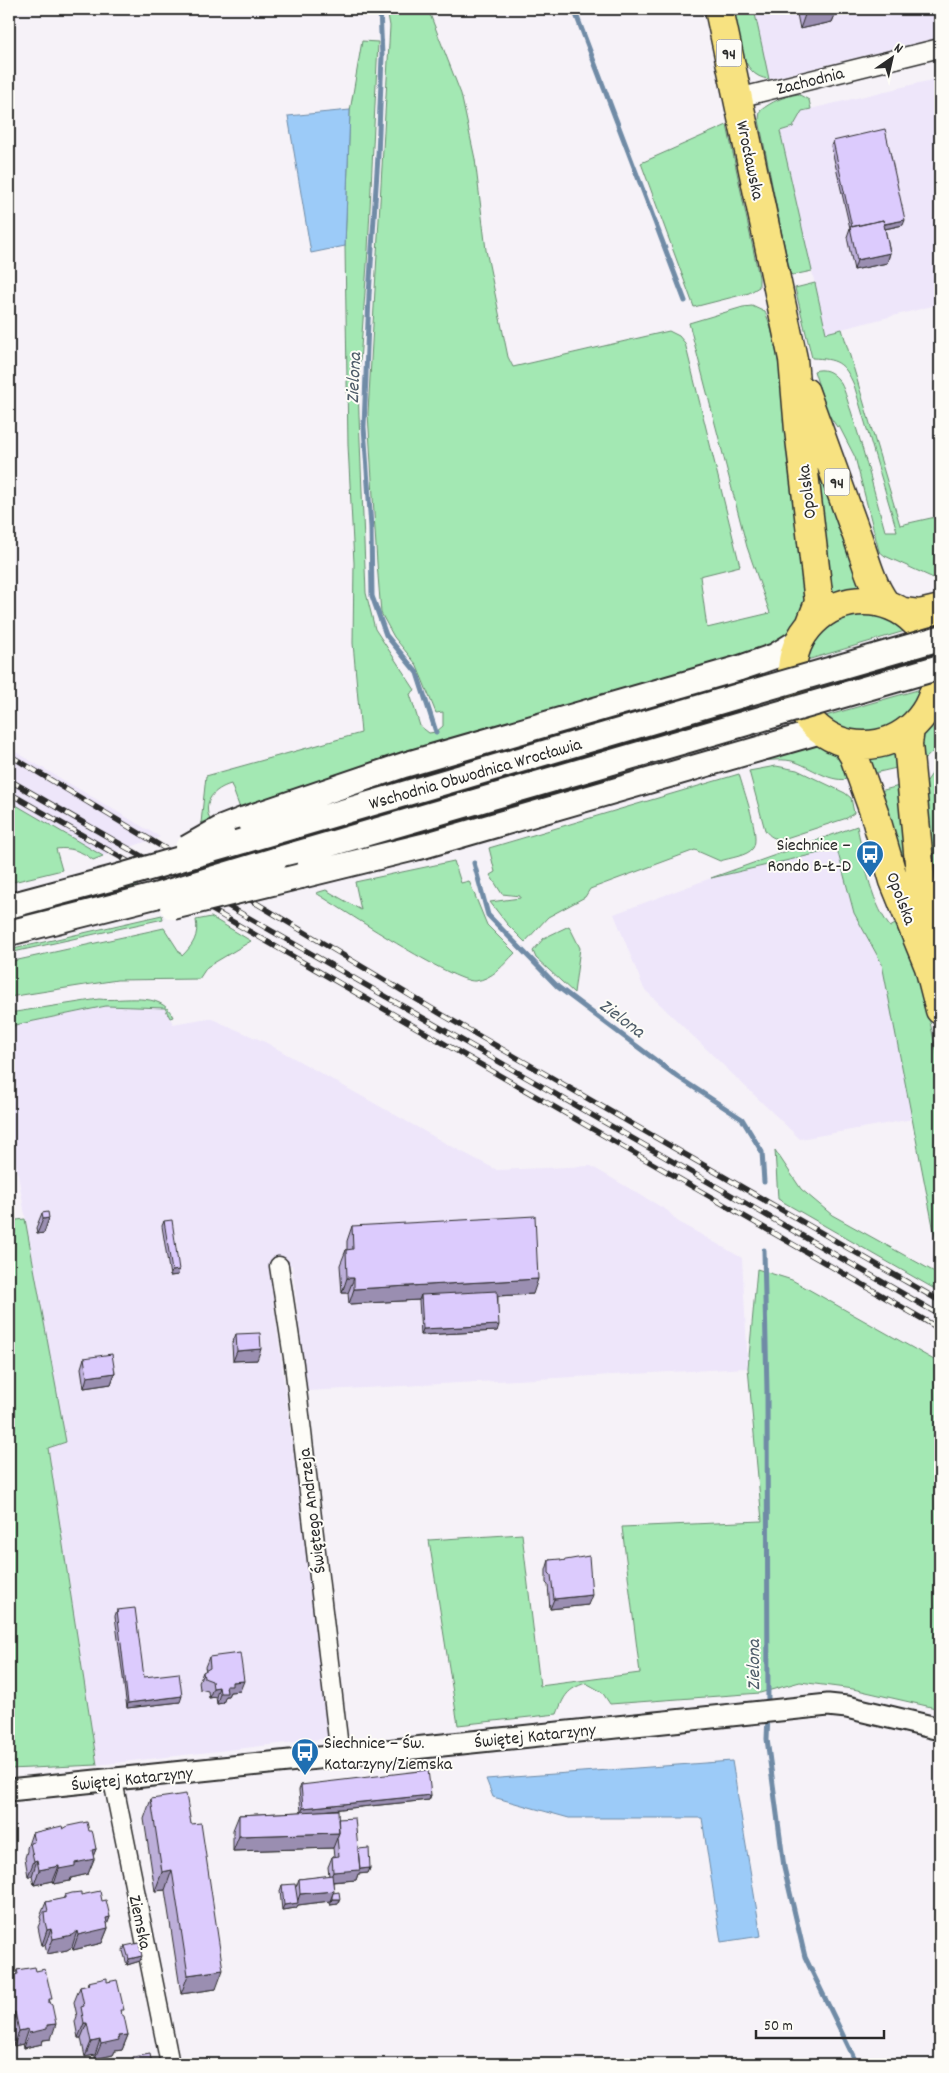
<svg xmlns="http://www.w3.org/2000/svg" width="949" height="2073" font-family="Dekko,sans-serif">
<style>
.built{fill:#eee6fa}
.green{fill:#a3e8b3;stroke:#678a6f}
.water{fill:#9ccbf8;stroke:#6f8ba6}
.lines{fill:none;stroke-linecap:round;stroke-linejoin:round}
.stream{stroke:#6f8ba6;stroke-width:5}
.minor-casing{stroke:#2b2b2b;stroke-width:21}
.tertiary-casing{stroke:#2b2b2b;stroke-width:25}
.secondary-casing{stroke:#2b2b2b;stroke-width:28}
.primary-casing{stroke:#2b2b2b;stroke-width:31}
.minor{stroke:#fdfcf7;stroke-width:18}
.tertiary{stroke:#fdfcf7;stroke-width:21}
.secondary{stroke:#fdfcf7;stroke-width:24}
.primary{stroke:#f7e281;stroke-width:28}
.rail-casing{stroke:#2b2b2b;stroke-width:5.5}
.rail{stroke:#fdfcf7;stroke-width:4;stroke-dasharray:11;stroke-linecap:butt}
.secondary-bridge-casing{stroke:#2b2b2b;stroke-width:28;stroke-linecap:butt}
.secondary-bridge{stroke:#fdfcf7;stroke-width:24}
.wall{fill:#bdafda;stroke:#2b2b2b}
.shaded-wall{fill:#9a8eb1;stroke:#2b2b2b}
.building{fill:#dccbfd;stroke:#2b2b2b}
.labels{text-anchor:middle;stroke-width:4;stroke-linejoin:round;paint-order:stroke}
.shield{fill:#fdfcf7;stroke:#6a6a68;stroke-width:1}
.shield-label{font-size:16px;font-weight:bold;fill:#2b2b2b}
.street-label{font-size:18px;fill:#2b2b2b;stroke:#fdfcf7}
.poi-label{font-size:18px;fill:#2b2b2b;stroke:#fdfcf7;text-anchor:end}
.water-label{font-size:19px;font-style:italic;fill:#4d5b68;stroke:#fdfcf7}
</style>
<rect width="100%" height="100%" fill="#f6f2f8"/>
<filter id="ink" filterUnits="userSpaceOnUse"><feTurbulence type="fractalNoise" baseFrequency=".02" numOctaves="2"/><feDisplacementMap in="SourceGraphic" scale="10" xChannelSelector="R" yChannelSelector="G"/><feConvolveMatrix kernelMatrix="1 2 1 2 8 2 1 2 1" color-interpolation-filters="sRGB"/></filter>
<g filter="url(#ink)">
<path class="built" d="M754,9H940V37L769,79Z
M940,78V304L826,333L780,130L793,127L802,111Z
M9,748L160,837L103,856L9,801Z
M837,848L854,913L882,964L913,1119L800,1139L644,989L614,914L711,878Z
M106,1006L165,1008L173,1024L202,1019H212L265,1042L447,1144L497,1170L591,1166L668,1211L677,1221L742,1258L748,1368L307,1391L292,1265L269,1267L331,1738L97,1765L48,1448L65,1442L9,1124V1033L15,1025Z"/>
<path class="green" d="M387,9H428L461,94L475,159L486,250L508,357L513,367L669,331L679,336L685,343L740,566L700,576L707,628L770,613L747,547L689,323L743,307L752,306L765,312C774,332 777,356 781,378C796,453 801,531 809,606L788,637L761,651L241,811L231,784C214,789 202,801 210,820L201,823L206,776L361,733L353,643L354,563L348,445L345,246L350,111L362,41L378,42L368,250L358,390L366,593L375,629L415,690L410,694L420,726L429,733L436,732L443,726V712L436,713L416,664L394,637L381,613L377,563L368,413L390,26Z
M733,9H754L769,79C739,77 738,32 733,9Z
M798,94L809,100L811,109L802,111L793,127L780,131L812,271L793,275L790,274L759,120L760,111C772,101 783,97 798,94Z
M727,125L759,277V287L749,293L694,307L641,163Z
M815,283L826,333L842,329L900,525L940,516V581L885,556L879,551L855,457L839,426L837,427L827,412L814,371C824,368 831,371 838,379C845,388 847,401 851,411C864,451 874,491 885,531H897L854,385C844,362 837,359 812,358L795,288Z
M812,441L853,560L861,590H851L830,596Z
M868,615L887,619L905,631L807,660C817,631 838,615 868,615Z
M921,689C920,699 914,708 907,716C882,740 848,737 822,717Z
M745,704L747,711L264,852L256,847Z
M940,712C940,738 943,745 921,762C919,740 925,728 940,712Z
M811,744C835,750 840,759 851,778C831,785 811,766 792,761C778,758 766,762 753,760Z
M897,749L901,767L870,774L867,756L882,754Z
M940,762V938L922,782L927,781Z
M776,766L797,770L845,793L851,798L854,813L847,818L783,839C774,839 770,837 765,830L749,771Z
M739,774C743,789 761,836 753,848C748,856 729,858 720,861L695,850L590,889L585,897L548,917L525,942L507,924L490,902L520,898V896L502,894L490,875L495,872L489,848Z
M903,785L917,906L876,792Z
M9,801L103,856L93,860C82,851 70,847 56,849L62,870L9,883Z
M857,826C864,859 869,898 890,927L897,923L912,957L930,1022L940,1067V1262L882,964L854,913L837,849L711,878Z
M454,861L461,883L469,881L487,925L515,953C503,965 493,979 475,981C454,983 340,908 316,893L326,890L361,910L355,882Z
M134,884L144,890L9,923V916Z
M162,915L163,919L9,953V950Z
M211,917L251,941L207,967L199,979L117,980L9,997V962L164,928L182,956C193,945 199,936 196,920Z
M569,926L580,948L574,993L536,958L533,951L544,938Z
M99,999C122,1002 162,990 173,1017L170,1018L165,1008L106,1006L15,1025L9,1033V1013Z
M775,1150L801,1189L832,1215L940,1275V1292L778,1199Z
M25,1219L66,1442L48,1448L97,1765L9,1769V1221Z
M757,1269L792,1280L934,1360L940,1372V1709L853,1689L800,1682L760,1693L610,1704L602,1692L586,1683C567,1689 564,1696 557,1714L458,1725L429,1540L522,1534L540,1686L640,1673L622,1527L762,1521L748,1368Z"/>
<path class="water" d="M350,110L345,246L311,253L288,116Z
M732,1761L761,1936L721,1942L702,1818H569L493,1797L486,1779Z"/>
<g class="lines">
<path class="stream" d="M380,9L382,56L378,156L369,295L364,427L371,527L372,596L386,635L417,673L436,732
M574,9L685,301
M474,863L488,915L558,987L678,1077L742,1119L762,1152L764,1182
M764,1250L767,1391L768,1707
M768,1715L767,1739L784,1867L805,1957L857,2064"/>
<g class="minor-casing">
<path id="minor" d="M738,98L940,48
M279,1266L294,1364L340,1756
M113,1781L170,2064"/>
</g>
<g class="tertiary-casing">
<path id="tertiary" d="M9,1790L828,1705L847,1707L940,1729"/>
</g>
<g class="secondary-casing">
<path id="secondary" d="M222,828L245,819L404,765L740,668L775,656L799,641
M243,841L742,695
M275,860L750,722
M301,876L423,846L821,731
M9,906L121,876
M9,933L155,896"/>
</g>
<g class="primary-casing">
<path id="primary" d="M719,9L793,359L799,430L819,602L811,623
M805,392C822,439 839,486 856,533C865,557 870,582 885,603
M792 673a72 72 0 1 1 144 0a72 72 0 1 1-144 0Z
M903,612L919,614L940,609
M910,729L908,744L926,938
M846,743L854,756L874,812L894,881L929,967L940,1010"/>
</g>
<use href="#minor" class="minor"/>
<use href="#tertiary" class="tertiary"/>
<use href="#secondary" class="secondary"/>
<use href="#primary" class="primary"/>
<g class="rail-casing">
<path id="rail" d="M9,755L441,1014L940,1301
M9,780L940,1315
M9,793L940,1329"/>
</g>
<use href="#rail" class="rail"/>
<g class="secondary-bridge-casing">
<path id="secondary-bridge" d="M742,695L940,638
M750,722L940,667
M187,848L222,828
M121,876L243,841
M155,896L275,860
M173,907L301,876"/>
</g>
<use href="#secondary-bridge" class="secondary-bridge"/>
</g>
<path class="wall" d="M796,9H863L835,15L832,22L800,29Z
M833,141L903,225L885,229L890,253L887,263L854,270L847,237L850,228L831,146Z
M42,1213L49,1218L44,1233L37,1234L36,1228Z
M164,1221L178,1275L170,1276L162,1226Z
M352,1226L533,1294L498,1296L497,1331L421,1335L419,1300L349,1304L348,1293H342L340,1265L346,1250H347V1241Z
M236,1334L257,1360L233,1361L232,1344Z
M84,1358L115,1373L111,1384L84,1388L81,1368Z
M549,1560L560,1561L588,1605L550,1609L548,1585L546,1583V1570Z
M117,1610L144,1677L180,1702L127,1708L115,1616Z
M209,1657L240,1691L230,1692L228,1696H226L223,1703L217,1704L216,1697L209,1698L208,1691L200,1689L199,1682L203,1672L206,1671L205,1667Z
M301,1785L431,1795L429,1800L331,1810L370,1868L368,1873L358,1874L356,1880L333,1882V1893L338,1904L330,1905V1901L298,1905L296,1908L282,1910L280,1891L282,1885L296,1887L299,1879L329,1876L328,1867L332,1857L334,1856L333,1848L233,1851V1830L239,1815L301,1812L299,1790Z
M151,1799L191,1824L216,1989L181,1994L165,1890L155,1891L144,1819Z
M63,1829L89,1831L96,1849L93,1856L94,1859L88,1874L71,1878L70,1881L54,1884L53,1881L34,1885L32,1876H28L25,1858L27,1851V1848L32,1833Z
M65,1895H81L102,1901L110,1917L107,1924L108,1928L102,1943L73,1950L72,1947L67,1950L47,1954L45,1945H42L40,1937L38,1927L41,1920L40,1917L46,1902L63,1899Z
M125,1946L140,1961L127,1965L123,1951Z
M17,1970L36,1971L51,2004V2039L43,2040L42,2044L24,2048L23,2044L14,2046L10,2027H9V1976L15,1975Z
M88,1982H107L122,2015L128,2035L122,2050L115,2051L113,2055L95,2059V2055L85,2057L81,2038H78L75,2022L77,2016L74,2002L80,1987L87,1986Z
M133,2057L152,2064H130Z"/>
<path class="shaded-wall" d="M807,9H863L835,15L832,22L800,29Z
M905,220L903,225L852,236L853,231Z
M890,253L887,263L854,270L857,260Z
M49,1218L44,1233L37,1234L43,1219Z
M179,1270L178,1275L170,1276L172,1271Z
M347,1278H354L348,1293H342Z
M538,1279L533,1294L421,1300V1295L419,1300L349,1304L354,1289Z
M499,1325L497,1331L421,1335L423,1329Z
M261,1349L257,1360L233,1361L237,1351Z
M115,1373L111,1384L84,1388L87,1377Z
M592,1595L588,1605L550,1609L554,1599Z
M244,1681L240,1691L230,1692L228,1696H226L223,1703L217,1704L220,1693L226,1686L232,1682Z
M219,1687L216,1697L209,1698L213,1688Z
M182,1696L180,1702L127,1708L128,1703Z
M431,1795L429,1800L301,1813L303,1808Z
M339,1833L333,1848L233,1851L239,1836Z
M96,1849L92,1859H94L88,1874L71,1878L70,1881L54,1884L59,1869L75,1863L92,1850Z
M37,1860L32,1876H28L34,1861Z
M59,1866L53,1881L34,1885L39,1870Z
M370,1868L368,1873L358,1874L356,1880L329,1882L333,1872Z
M172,1870L165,1890L155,1891L162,1872Z
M334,1891L330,1901L298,1905L296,1908L282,1910L284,1905L297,1903L300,1894Z
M332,1899H340L338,1904L330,1905Z
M110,1917L106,1928H108L102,1943L73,1950L78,1935L106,1918Z
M51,1929L45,1945H42L47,1930Z
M77,1931L72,1947L67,1950L47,1954L53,1939Z
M142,1956L140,1961L127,1965L129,1959Z
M223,1970L216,1989L181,1994L188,1975Z
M12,2012H15L10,2027H9V2022Z
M84,2023H87L81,2038H78Z
M56,2024L51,2039L43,2040L42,2044L24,2048L29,2033L47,2025Z
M28,2029L23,2044L14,2046L19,2031Z
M128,2035L122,2050L115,2051L113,2055L95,2059L101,2044L118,2036Z
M100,2040L95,2055L85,2057L91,2042Z"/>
<path class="building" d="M885,129L905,220L884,224L883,220L852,227L833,141Z
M883,220L890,253L857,260L850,227Z
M48,1212L49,1218L43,1219L42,1213Z
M535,1216L538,1279L354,1289V1278H347L346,1250L353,1249L352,1226Z
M172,1220L179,1270L172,1271L164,1221Z
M497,1291L499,1325L423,1329L421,1295Z
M260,1333L261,1349L237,1351L236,1334Z
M112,1354L115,1373L87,1377L84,1358Z
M589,1556L592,1595L554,1599L551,1575L549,1573V1560L560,1559V1561Z
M135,1608L144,1677L179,1673L182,1696L128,1703L117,1610Z
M240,1653L244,1681L232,1682V1686H226L227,1693H220L219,1687L213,1688L212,1681L204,1678L203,1672L210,1668L209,1657Z
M428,1770L431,1795L303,1808L301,1785Z
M186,1794L191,1824L201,1823L223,1970L188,1975L172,1870L162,1872L151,1799Z
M338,1810L339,1833L239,1836V1815Z
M355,1818L360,1870L333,1872L332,1857L339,1856L337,1838L339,1833L338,1819Z
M87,1822L89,1831H92L93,1834L96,1849L92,1850L94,1859L75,1863V1866L59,1869V1866L39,1870L37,1860L34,1861L33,1857L30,1843L34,1842L32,1833L62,1826L63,1829L68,1826Z
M369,1848L370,1868L360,1869L358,1849Z
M332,1875L334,1891L300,1894L299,1879Z
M295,1884L298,1903L284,1905L282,1885Z
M100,1891L102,1901L106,1900L107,1904L110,1917L106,1918L108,1928L78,1935L77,1931L72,1935L53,1939L51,1929L47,1930L45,1922L44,1912L48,1911L46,1902L65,1898V1895L72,1893L81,1892V1895Z
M339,1892L340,1899H332V1897L333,1893Z
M139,1943L142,1956L129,1959L125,1946Z
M35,1967L36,1971L45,1969L52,1999H49V2003L52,2005L56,2024L47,2025V2029L29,2033L28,2029L19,2031L15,2012H12L10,2004L9,1996L12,1995L9,1976L18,1974L17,1970Z
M107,1978V1982L117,1980L124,2010H120L121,2014L124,2016L128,2035L118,2036L119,2040L101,2044L100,2040L91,2042L87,2023H84L81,2007L84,2006L80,1987L89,1985L88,1982Z
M150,2054L152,2064H134L133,2057Z
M119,2061V2064H103Z"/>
</g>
<defs>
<g id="bus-pin" transform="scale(1.4375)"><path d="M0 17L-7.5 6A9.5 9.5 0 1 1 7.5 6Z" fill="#1f6fb2" stroke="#fdfcf7"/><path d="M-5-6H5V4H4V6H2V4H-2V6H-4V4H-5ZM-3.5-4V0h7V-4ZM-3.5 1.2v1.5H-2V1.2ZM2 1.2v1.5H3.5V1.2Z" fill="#fff"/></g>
</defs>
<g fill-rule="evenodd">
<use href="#bus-pin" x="870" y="854"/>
<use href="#bus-pin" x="305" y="1752"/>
</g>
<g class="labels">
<g class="shield">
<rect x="716.5" y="39.5" width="25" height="27" rx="4"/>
<rect x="824.5" y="468.5" width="25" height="27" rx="4"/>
</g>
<g class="shield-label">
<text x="729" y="59">94</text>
<text x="837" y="488">94</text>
</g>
<g class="street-label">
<text transform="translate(810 80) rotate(-14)" y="6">Zachodnia</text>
<text transform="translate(751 160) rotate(78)" y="6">Wrocławska</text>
<text transform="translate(806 492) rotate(-97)" y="6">Opolska</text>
<text transform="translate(475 773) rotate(-16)" y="6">Wschodnia Obwodnica Wrocławia</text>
<text transform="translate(902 898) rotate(69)" y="6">Opolska</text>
<text transform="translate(311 1511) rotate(-97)" y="6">Świętego Andrzeja</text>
<text transform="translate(535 1735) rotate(-6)" y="6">Świętej Katarzyny</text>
<text transform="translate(132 1778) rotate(-6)" y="6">Świętej Katarzyny</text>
<text transform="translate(141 1922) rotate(78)" y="6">Ziemska</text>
</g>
<g class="poi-label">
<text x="851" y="850">Siechnice –<tspan x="851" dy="21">Rondo B-Ł-D</tspan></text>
<text x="324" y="1748" text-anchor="start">Siechnice – Św.<tspan x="324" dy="21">Katarzyny/Ziemska</tspan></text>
</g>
<g class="water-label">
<text transform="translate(352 378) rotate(-87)" y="7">Zielona</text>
<text transform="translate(623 1017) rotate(37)" y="7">Zielona</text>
<text transform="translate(752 1665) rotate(-90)" y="7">Zielona</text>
</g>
</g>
<rect width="949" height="2073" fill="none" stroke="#fdfcf7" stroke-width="30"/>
<rect x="15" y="15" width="919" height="2043" fill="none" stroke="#2b2b2b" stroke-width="2" filter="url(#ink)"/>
<g transform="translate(892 58) rotate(34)" stroke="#fdfcf7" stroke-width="4" paint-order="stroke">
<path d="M0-4L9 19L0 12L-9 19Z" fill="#2b2b2b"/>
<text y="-8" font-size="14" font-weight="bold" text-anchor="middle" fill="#2b2b2b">N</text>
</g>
<path d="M756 2030v8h128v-8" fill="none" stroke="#2b2b2b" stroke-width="2.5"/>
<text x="764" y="2030" font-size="15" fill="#2b2b2b" stroke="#fdfcf7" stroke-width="4" paint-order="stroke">50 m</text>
</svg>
